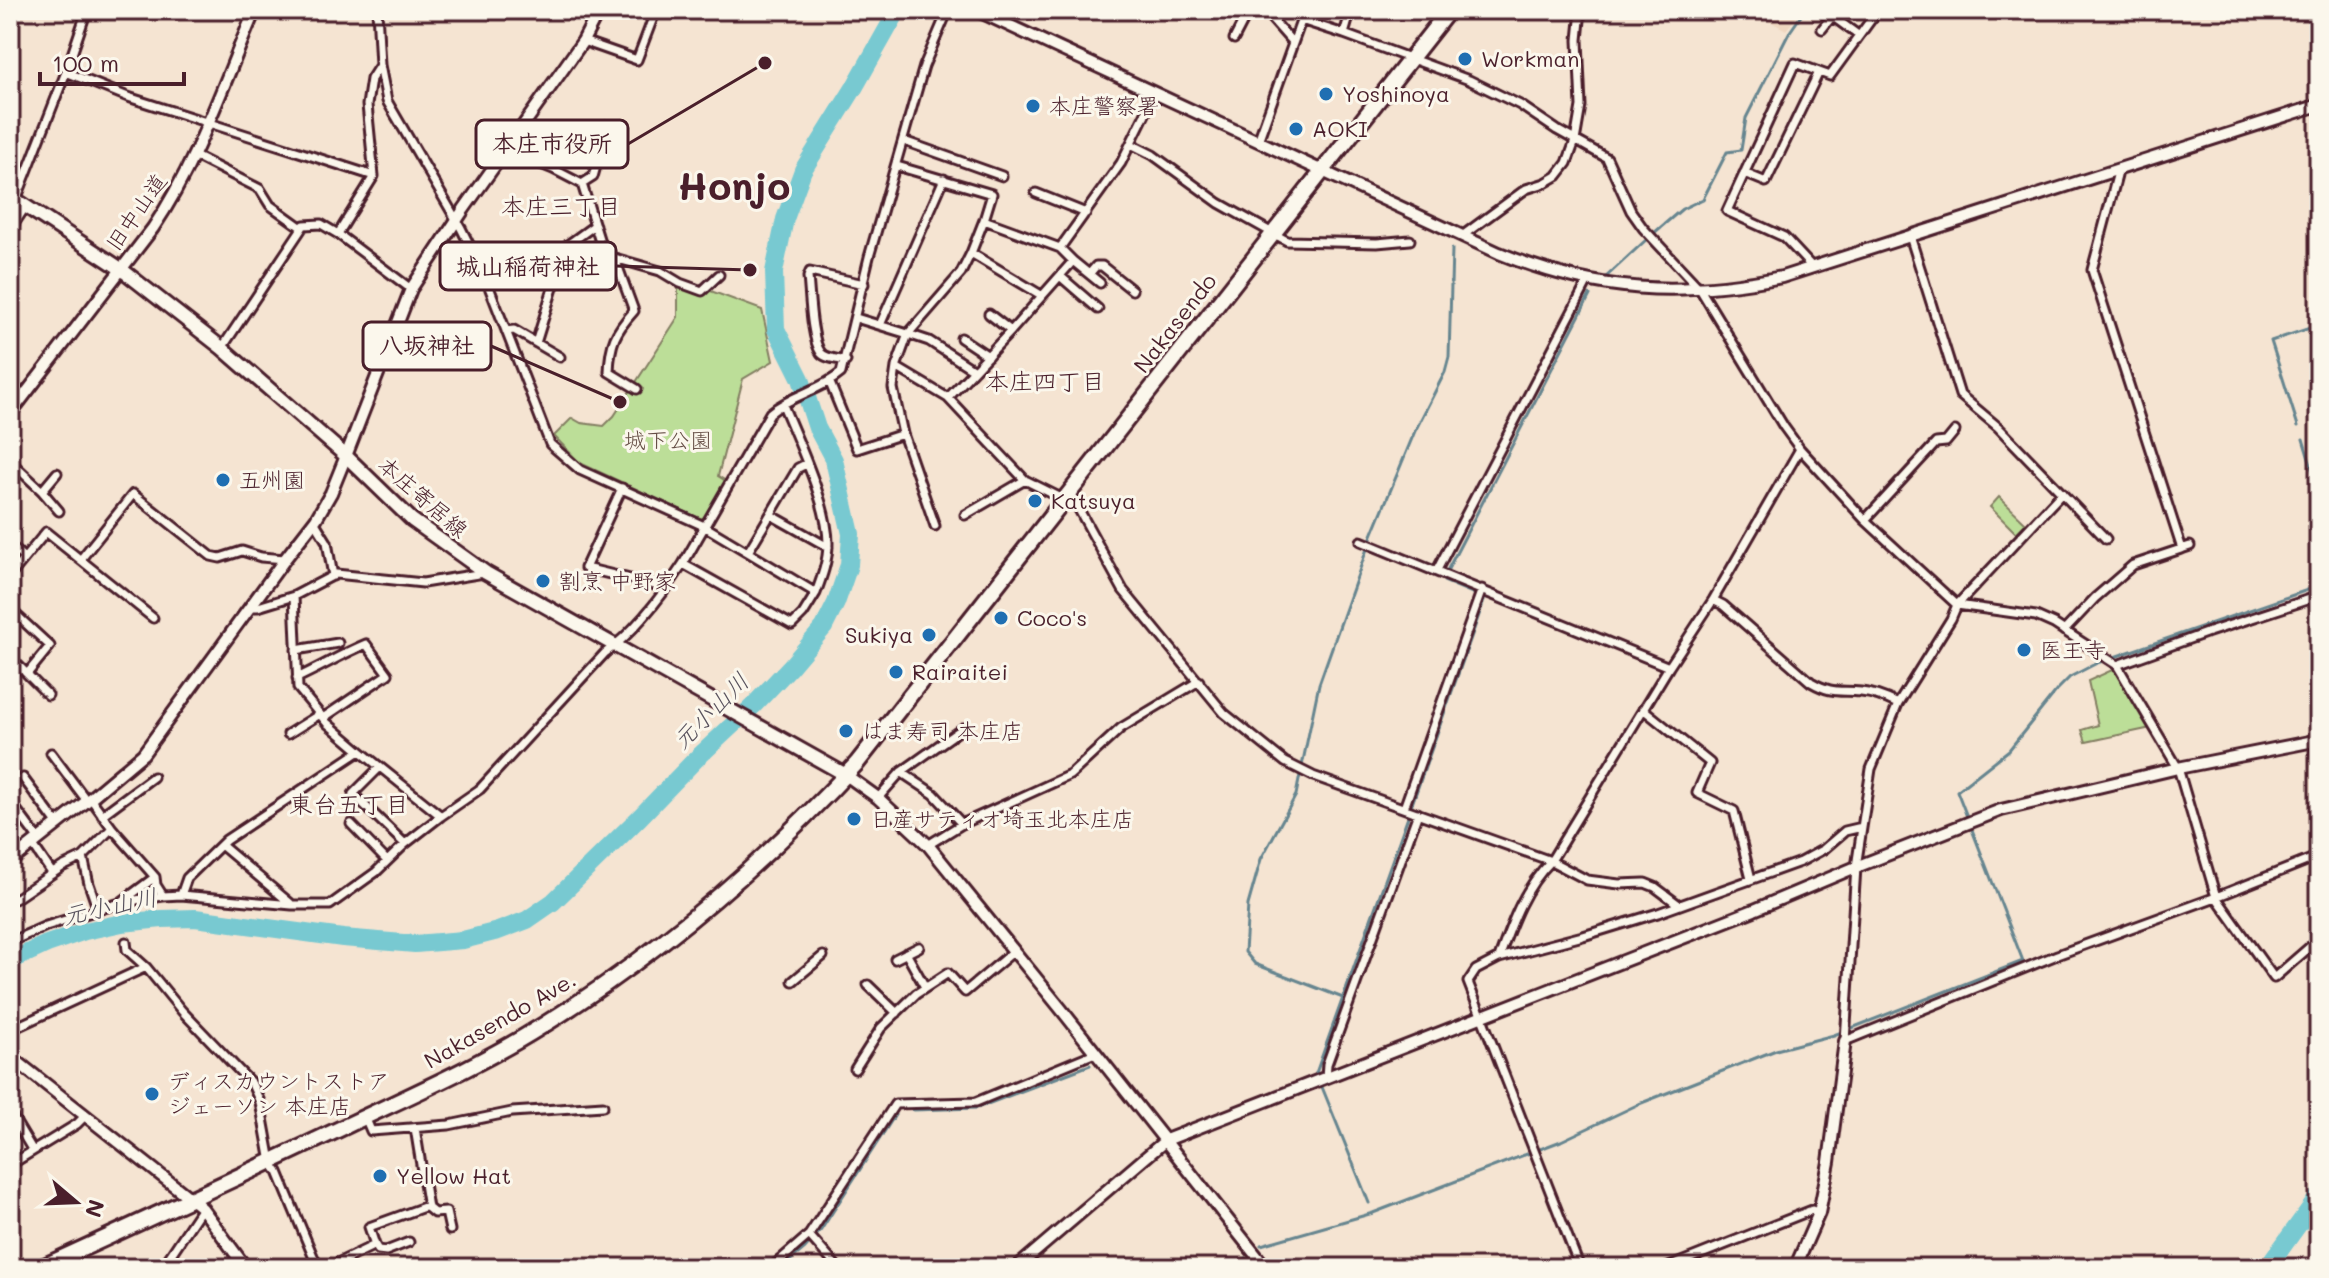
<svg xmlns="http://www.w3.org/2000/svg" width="2329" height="1278" font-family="Mali,'Klee One',sans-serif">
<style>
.built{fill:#f0d7c0}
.green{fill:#bcde98;stroke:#837e62;stroke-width:2}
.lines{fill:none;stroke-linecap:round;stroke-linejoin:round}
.stream{stroke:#66858f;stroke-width:3}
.river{stroke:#78c9d1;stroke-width:18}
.street-casing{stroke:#4a1f2b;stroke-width:13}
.secondary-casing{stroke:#4a1f2b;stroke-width:16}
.primary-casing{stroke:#4a1f2b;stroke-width:18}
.highway-casing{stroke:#4a1f2b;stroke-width:20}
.street{stroke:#fbf7ec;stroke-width:7}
.secondary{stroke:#fbf7ec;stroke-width:10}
.primary{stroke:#fbf7ec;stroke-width:12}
.highway{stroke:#fbf7ec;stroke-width:14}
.poi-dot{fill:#1f6fb2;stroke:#fbf7ec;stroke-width:3}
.labels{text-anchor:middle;stroke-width:6;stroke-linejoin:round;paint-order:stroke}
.poi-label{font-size:22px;fill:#4a1f2b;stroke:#fbf7ec;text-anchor:start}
.street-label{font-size:22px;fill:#4a1f2b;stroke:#fbf7ec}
.park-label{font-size:22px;fill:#664f46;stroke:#fbf7ec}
.neighbourhood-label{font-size:24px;fill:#4a1f2b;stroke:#fbf7ec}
.water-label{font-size:24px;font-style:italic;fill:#58525d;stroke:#fbf7ec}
.town-label{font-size:38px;font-weight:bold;fill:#4a1f2b;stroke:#fbf7ec}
.leader{fill:none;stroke:#4a1f2b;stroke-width:3}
.callout-dot{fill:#4a1f2b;stroke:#fbf7ec;stroke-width:3}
.callout{fill:#fbf7ec;stroke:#4a1f2b;stroke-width:3}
.callout-label{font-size:24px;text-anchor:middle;font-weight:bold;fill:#4a1f2b}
</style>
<rect width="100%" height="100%" fill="#f5e4d2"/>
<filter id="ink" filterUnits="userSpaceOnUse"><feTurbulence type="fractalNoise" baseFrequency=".0125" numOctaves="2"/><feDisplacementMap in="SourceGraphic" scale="16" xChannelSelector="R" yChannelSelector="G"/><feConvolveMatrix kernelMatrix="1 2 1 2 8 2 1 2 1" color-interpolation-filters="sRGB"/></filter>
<g filter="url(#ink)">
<path class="built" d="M1749,10H1802L1786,30Z"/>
<path class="green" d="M678,285L700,287L762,310L773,361L743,379L718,476L726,481L704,517L701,519L580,463L554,436L572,418L581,423L604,426L614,416L678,317Z
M1999,497L2026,523L2016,533L1990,507Z
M2112,670L2118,671L2151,728L2086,742L2082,730L2098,725L2088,681Z"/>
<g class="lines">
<path class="stream" d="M2318,10L2319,12
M1654,233L1682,209L1703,199L1727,152L1741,150L1746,118L1789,33L1805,10
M1606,277L1647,239
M2298,426L2271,341L2319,325
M2303,439L2319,492
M1370,540L1415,431L1445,372L1449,357L1452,249
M1447,571L1590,295
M1444,581L1475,594
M1302,766L1319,684L1368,546
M1300,775L1296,795L1261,859L1248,905L1245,952L1255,964L1343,998
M1412,804L1485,598
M1316,1073L1408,816
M1322,1087L1369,1203
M913,1110L977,1108L1090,1065
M1261,1245L1373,1213L1561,1141L1639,1104L1776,1050L1834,1035L2023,961L1957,791L2009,750L2057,690L2070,677L2097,663L2319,586
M781,1268L805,1248L821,1230L895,1115
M1235,1268L1246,1258"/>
<path class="river" d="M10,961L47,944L85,931L122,923L162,919L195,918L343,938L415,944L463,940L498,931L527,920L553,902L639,818L695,760L753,706L790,667L824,627L836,603L849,565L851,534L834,460L817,428L801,379L776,329L774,272L785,219L803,170L854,88L898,10
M2267,1268L2319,1196"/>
<g class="street-casing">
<path id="street" d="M377,10L380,65L387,101L461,228L484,274L550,444L580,470L704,526L816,593C822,577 828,561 828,543C828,505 798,441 783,405
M1264,10L1293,43
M1832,16L1858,35
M1301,20L1344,34L1469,80L1520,105L1557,130L1607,158L1631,211L1643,228L1700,289L1784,427L1800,449L1865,520L1957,605L2036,616L2054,624L2117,665L2178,768L2216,897L2274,978L2319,939
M1822,29L1837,10
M1344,34L1351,10
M1234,39L1249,10
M583,41L637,60L656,10
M66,72L128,97L374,176
M904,141L1002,176
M1258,141L1305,10
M1131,144L1153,155L1219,203L1287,241L1377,243L1410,240
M506,150L553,169L582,184L604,255L660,271L680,283L702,291L719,275
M195,156L260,189L270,205L302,228
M897,166L992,194L984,220L971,253L1041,295
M2117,170V176L2092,270L2182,549
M1744,173L1766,182L1819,72
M582,184L593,177L607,126
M1036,193L1086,213
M16,200L66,72L87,10
M984,220L1060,248
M10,230L26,206
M338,234L374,176L367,105L371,79L380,65
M1462,236L1526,189L1545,183L1557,176L1567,163L1575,141L1581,106L1578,40L1581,10
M1910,236L1960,395L1998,427L2106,539
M971,253L961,273L908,334L929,341L974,370
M615,259L634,311C615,332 610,343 609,372L637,389
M1073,261L1100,283
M1813,268L1784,237L1727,211L1795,63L1830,76L1878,10
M1090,273L1096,266H1102L1132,290
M1060,276L1098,309
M989,314L1011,331
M856,318L908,334L896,367L948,398L1025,480L1077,506L1123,590L1224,713L1285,762L1313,776L1551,861L1587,880L1619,884L1645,883L1655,887L1679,905
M880,325L944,179
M506,331L514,330L560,357
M961,338L988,356
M536,343L566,246L595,225
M222,348L304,225L321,224L338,234L411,289
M846,361C839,359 826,359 821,353C811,340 810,294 808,277L810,272L864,284
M830,383L857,449L903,434L893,388L896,367
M948,398L1011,331L1073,261L1060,248L1121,163L1155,94
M903,434L935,526
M10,461L42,491L59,511
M622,488L585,568L667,588
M42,491L57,473
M2062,493L1957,605L1951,619L1898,704L1871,769L1856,867L1845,1041L2057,955L2216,897L2319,856
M771,515L828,547
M965,515L1025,480
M1865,520L1936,443L1946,442L1955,431
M314,521L327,542L333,576
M1361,541L1669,667
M10,545L24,558
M748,552L798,468L806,464
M81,559L133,494L211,556L220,558L242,551L261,557L285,559
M683,564L792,625L803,614L816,593
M1437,570L1588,281
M10,576L46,532L153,618
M294,596L298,688L327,723L360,751
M1713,600L1723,605L1811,682C1832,694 1838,690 1861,692C1874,693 1886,698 1898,704
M250,607H258L294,596L336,574L423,583L484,573
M10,609L50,646L27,674
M2064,631L2095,598L2133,565L2190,546
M296,650L338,643
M10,657L48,695
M2117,665L2206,633L2319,596
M297,678C321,667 342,654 366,644L388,674L323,718
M1643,709L1710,763L1697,793L1734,811L1751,879
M288,734L320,714
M2314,741L2319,771
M51,753L87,801
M379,768L353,794L405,844
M901,772L934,794L962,824
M23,778L58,825
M878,798L901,772L963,728
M91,799L112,828L155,877L156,885L163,896L181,895L187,878L226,840L360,751L441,816
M10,801L39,840
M1404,808L1482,589
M102,815L153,777
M351,824L387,861
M33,845L52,873
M221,845L290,903
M928,845L962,824L1070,775L1121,728L1199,681
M10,846L18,856
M181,895L292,905H330L376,872L405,844L441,816L480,789L605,653C636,631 662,596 683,564L770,413C791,395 820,391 841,373L869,257L924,66L948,10
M15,899L62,867L83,857
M122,902L163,896
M98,910L89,884L83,857L112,828
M10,942L46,926L120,903L155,877
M126,942L127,950L146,967
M906,953L925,987
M1499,958C1512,922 1524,888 1551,861L1669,667L1713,600L1800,449
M895,959L919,947
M793,981L823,956
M868,985L897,1013
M10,1030L146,967L182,1011L252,1084L260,1102L271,1162L278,1172L318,1268
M855,1069L881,1028L916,994L948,973L965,992L1014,951
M1326,1077L1327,1064L1418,813
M12,1116L33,1151
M365,1117L371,1131L449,1125L512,1112L603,1106
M415,1128L428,1208L434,1213L446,1212L450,1230
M10,1165L77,1124L86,1115
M809,1235L838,1268
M375,1245L378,1250L386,1251L409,1242
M162,1268L202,1208
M229,1268L238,1258
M327,1268L375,1245L369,1227L427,1206
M771,1268L809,1235L895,1104L976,1102L1095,1053
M1580,1268L1468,982L1476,970L1499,958L1583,936L1658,913L1800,862L1824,849L1845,831L1862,827
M1666,1268L1812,1210L1819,1213"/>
</g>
<g class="secondary-casing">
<path id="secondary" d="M976,10L1499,253C1597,293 1679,297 1782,277L2319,105
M10,414L153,228C198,161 223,84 255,10
M846,775L878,798L928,845L1061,1009L1266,1268
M10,862L87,801L143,754L285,559L316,519L331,493L346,456L411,289L464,209L583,41L599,10
M10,1056L191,1199L202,1208L246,1268
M1016,1268L1166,1140L1754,910L1856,867L2001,810L2178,768L2319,740
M1795,1268L1819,1213L1829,1162L1845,1041"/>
</g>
<g class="primary-casing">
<path id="primary" d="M10,196L121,269L222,348L346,456L412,520L486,573L846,775"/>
</g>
<g class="highway-casing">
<path id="highway" d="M40,1268C143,1221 245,1174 348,1125C413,1094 480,1065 542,1026C660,953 762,865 857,763L1449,10"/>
</g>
<use href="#street" class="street"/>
<use href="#secondary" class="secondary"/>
<use href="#primary" class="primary"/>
<use href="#highway" class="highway"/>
</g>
</g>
<g class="poi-dot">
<circle cx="1465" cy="59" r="8"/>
<circle cx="1326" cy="94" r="8"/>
<circle cx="1033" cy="106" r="8"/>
<circle cx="1296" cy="129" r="8"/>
<circle cx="223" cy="480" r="8"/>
<circle cx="1035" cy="501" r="8"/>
<circle cx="543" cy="581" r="8"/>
<circle cx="1001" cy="618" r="8"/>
<circle cx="929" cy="635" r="8"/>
<circle cx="2024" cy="650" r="8"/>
<circle cx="896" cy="672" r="8"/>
<circle cx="846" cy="731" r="8"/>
<circle cx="854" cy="819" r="8"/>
<circle cx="152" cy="1094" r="8"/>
<circle cx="380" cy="1176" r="8"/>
</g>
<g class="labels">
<g class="poi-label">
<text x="1481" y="67">Workman</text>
<text x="1342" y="102">Yoshinoya</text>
<text x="1049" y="114">本庄警察署</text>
<text x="1312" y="137">AOKI</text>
<text x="239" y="488">五州園</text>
<text x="1051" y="509">Katsuya</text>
<text x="559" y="589">割烹 中野家</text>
<text x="1017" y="626">Coco's</text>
<text x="913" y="643" text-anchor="end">Sukiya</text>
<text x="2040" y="658">医王寺</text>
<text x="912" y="680">Rairaitei</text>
<text x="862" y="739">はま寿司 本庄店</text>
<text x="870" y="827">日産サティオ埼玉北本庄店</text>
<text x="168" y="1089">ディスカウントストア<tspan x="168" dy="25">ジェーソン 本庄店</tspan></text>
<text x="396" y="1184">Yellow Hat</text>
</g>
<g class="street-label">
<text transform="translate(136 212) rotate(-55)" y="8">旧中山道</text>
<text transform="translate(1175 323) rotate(-52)" y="8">Nakasendo</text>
<text transform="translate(423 497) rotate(41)" y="8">本庄寄居線</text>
<text transform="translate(500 1020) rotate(-30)" y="8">Nakasendo Ave.</text>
</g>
<g class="park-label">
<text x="668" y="448">城下公園</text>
</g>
<g class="neighbourhood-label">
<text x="561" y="215">本庄三丁目</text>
<text x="1045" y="390">本庄四丁目</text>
<text x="349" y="813">東台五丁目</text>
</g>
<g class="water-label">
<text transform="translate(711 711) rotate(-45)" y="8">元小山川</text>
<text transform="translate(110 907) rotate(-12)" y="8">元小山川</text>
</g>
<g class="town-label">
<text x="734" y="200">Honjo</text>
</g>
</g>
<path class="leader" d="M765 63L628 144M750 270L616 266M620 402L491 346"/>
<g class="callout-dot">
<circle cx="765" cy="63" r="8"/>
<circle cx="750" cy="270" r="8"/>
<circle cx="620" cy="402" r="8"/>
</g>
<g class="callout">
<rect x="476" y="120" width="152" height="48" rx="8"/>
<rect x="440" y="242" width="176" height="48" rx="8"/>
<rect x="363" y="322" width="128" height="48" rx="8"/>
</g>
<g class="callout-label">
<text x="552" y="152">本庄市役所</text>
<text x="528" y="275">城山稲荷神社</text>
<text x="427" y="354">八坂神社</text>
</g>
<rect width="2329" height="1278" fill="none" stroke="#fbf7ec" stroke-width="40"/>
<rect x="20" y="20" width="2289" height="1238" fill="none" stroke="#4a1f2b" stroke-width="3" filter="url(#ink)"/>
<g transform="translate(76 1202) rotate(109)" stroke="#fbf7ec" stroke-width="6" paint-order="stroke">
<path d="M0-6L14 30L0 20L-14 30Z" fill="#4a1f2b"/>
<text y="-12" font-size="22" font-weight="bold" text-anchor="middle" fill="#4a1f2b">N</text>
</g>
<path d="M40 72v12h144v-12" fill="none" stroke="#4a1f2b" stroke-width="4"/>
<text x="52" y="72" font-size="24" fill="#4a1f2b" stroke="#fbf7ec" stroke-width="6" paint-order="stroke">100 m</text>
</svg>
